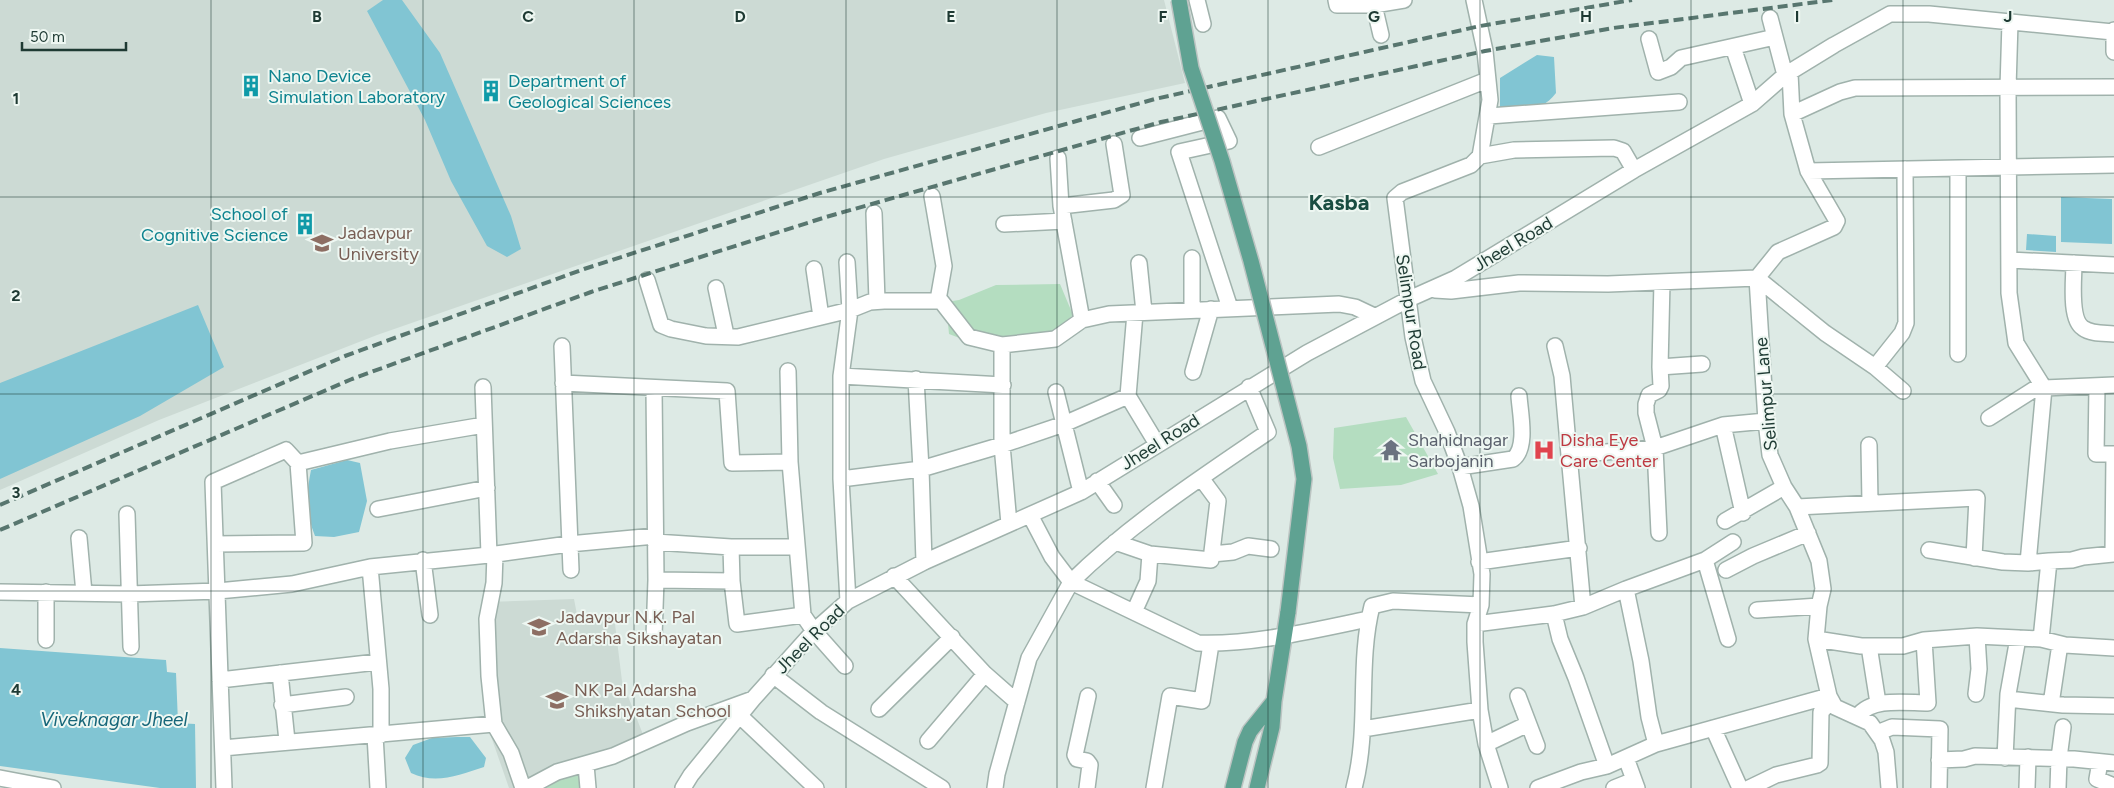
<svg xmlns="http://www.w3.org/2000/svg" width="2114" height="788" font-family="Figtree,sans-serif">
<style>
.built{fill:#ccdad4}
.green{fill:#b4ddc0}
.water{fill:#81c5d3}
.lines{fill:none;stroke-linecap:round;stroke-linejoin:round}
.minor-casing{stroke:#a0b2ac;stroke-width:18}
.major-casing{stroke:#bcc4c2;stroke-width:18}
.minor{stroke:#fff;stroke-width:15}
.major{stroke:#5fa292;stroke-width:15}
.rail{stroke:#58766f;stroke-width:4;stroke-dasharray:10 5;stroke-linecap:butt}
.major-bridge-casing{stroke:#bcc4c2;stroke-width:18;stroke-linecap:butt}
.major-bridge{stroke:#5fa292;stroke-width:15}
.grid{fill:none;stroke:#1e3a33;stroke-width:1;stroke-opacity:0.55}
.labels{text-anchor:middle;stroke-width:4;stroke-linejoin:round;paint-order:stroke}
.culture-label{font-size:18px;fill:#0d838f;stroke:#eef7f2;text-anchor:start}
.education-label{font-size:18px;fill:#785e54;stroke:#eef7f2;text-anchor:start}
.street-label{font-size:18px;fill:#1e3a33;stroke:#eef7f2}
.worship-label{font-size:18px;fill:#5b616d;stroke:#eef7f2;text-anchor:start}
.health-label{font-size:18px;fill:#be3a42;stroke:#eef7f2;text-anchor:start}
.water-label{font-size:19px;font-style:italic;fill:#166679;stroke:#eef7f2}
.district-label{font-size:22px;font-weight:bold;fill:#194d41;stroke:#eef7f2}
.grid-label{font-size:16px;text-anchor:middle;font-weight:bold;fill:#1e3a33;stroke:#eef7f2;stroke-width:4;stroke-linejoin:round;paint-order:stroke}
</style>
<rect width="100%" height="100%" fill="#ddeae5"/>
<path class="built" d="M0,0H1164L1185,83L1046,113L884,159L377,335L159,420L0,490Z
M574,599L578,620L614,616L622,681L644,737L522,788H509L485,719L482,619L487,602Z"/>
<path class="green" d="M1060,284L1073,315L1053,335L975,344L949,334L946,302L959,300L996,285Z
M1406,417L1438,474L1401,485L1340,489L1333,458L1334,428Z
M583,769L585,788H534Z"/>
<path class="water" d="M383,0H402L440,53L511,216L521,249L507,257L487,246L451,181L425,120L367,11Z
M1537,55L1554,57L1556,93C1542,112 1522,111 1500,111V78Z
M2061,197L2112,199V244L2061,242Z
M2027,234L2056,236V252L2026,250Z
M198,305L224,367L140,416L0,479V383Z
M347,460L360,463L367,501L359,532L334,537L315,536C305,511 306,496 311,470Z
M0,648L166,660L167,672L176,673L178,723L195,724L196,788H160L0,766Z
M457,737H470L486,758L484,767C459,775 436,785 411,773L405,758L413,745L432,738Z"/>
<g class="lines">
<g class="minor-casing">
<path id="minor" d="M1197,0L1203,24
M1336,0L1337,5H1374L1404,0
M1474,0L1485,51L1490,100L1480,156L1471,165L1402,192L1395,198L1413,337L1423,381L1447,432L1460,467L1471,506L1482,574L1481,605L1475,624V642L1480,710L1486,744L1500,788
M1374,5L1381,35
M1770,18L1785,75
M2010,22L2008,88L2009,293L2016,343L2044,388L2114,385
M2114,30V52
M1649,39L1658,72L1671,67L1681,58L1775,37
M1733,47L1752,104
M1790,73L1792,114L1808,171L1837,221L1834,227L1778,252L1757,278L1766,421L1770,455L1784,487L1797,507L1819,561L1823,589L1819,606L1816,639L1829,696L1835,707L1870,723L1882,740L1886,752L1889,788
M1792,114L1840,92L1855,88L2114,87
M1489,116L1679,102
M1140,138L1218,118L1229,141L1179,152L1230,308
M1319,147L1487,80
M1480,156L1514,150L1614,148L1623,151L1634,170
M1058,158L1061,206L1082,320
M1958,169V354
M1808,171L2114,165
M932,196L944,266L938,300
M1061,206L1114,200L1122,195L1114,144
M874,213L877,301
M1004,224L1064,221
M2009,260L2114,265
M847,262L850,310L841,376V479L848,601
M1139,263L1144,312
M2074,263C2074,279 2069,319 2083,328C2091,334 2104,333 2114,334
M814,269L821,317
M647,280L661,325L671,329L706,336L738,337L850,310L870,302L884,301H941L969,337L1002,345L1055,339L1082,320L1109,314L1339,304L1355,307L1374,316
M716,288L726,335
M1435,290L1451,291L1519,283L1608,284L1757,278L1825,333L1875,367L1903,391
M1192,310V258
M1135,313L1128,396L1157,444
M1002,345V445L1009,524
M562,346L571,570
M1555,346L1562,376L1569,455L1655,448L1723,425L1766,421
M1660,367L1662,282
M1875,367L1902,333L1906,323L1905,169
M788,371L790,462L803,615L814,631L845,666
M1193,372L1211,309
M841,376L1003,385
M916,379L921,469L924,562
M563,383L727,391L732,463L790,462
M483,387L489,555
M1249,387L1268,432C1199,479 1130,524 1071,582L1198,643C1252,645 1316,630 1368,619
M1056,392L1081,492
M1989,418L2041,385
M1723,425L1743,513
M1869,445L1870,503
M1569,455L1583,607
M1460,467L1513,459C1528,448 1520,413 1519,396
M841,479L921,469L1002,445L1064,424L1128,396
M1097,481L1114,505
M1797,507L1977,498L1974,558
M378,509L487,488
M127,514L131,647
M1725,521L1784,487
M1659,533L1655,448L1646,413V404L1649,395L1659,390L1661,386L1660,367L1702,364
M79,538L84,593
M655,542L731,547H796
M1115,542L1150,554L1211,560L1218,501L1201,478
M216,544L304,543L298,463
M731,547L732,581L737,624L803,615
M1929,550L2003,562L2028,563
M495,554L494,583L487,619L489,676L494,724L511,753L523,788
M1212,554L1233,552L1248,546L1271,549
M423,560L430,615
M1705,560L1728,639
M2049,561L2072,560L2083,557L2113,554L2114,454H2096L2097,386
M1479,562L1579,548
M370,567L381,689V735
M1726,570L1753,556L1808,533
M894,576L985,674L1017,702
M656,580L732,581
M1626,589L1641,661L1649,717L1656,744
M0,592L129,594L218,591L292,584L370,567L489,555L569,544L655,536
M1757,610L1819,606
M1134,612L1148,581L1150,554
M1554,614L1560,639L1576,678L1607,766
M1475,624L1554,614L1583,607L1626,589L1705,560L1733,542
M654,636L656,580L654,389
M1816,639L1861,646H1903L1924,640L1977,636L2041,639L2065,645L2114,648
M2041,639L2049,561L2028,563L2044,388
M46,640V592
M1869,646L1878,703
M280,673L287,741
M773,675L821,712L942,788
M220,680L377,662
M1976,694L1979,669L1977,636
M1518,696L1537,746
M2008,699L2063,705L2114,706
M2051,704L2060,644
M282,705L346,697
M879,709L952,637
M740,716L816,788
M1858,716C1872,697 1906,703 1928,703L1924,640
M1713,728L1740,788
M1363,729L1480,710
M1877,733L1892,727L1940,729L1939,788
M375,735L378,788
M928,741L985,674
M1486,744L1528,724
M223,748L494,724
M1626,758L1637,788
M2005,758L2008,694L2018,638
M1939,760L1964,759L1975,756L2074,759L2114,763
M2100,762L2097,779L2114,786
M586,765L588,788
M0,778L53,788
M224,788L213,482L286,450L298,463L390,441L484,425
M527,788L557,772L613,756L687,723L753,699L814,631L848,601L924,562L1081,492L1307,353L1409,299L1456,278L1634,170L1752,104L1785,75L1834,45L1890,14H1929L2113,32
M683,788L691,775L753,699
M995,788L997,774L1029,658L1071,582L1052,557L1030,515
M1087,788L1090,765L1087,761L1077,759L1075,755L1088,696
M1154,788L1170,696L1202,701L1211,644
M1354,788C1370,728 1357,665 1372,606L1393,601L1481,605
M1538,788L1581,772L1607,766L1656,744L1829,696
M1614,788L1634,780
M1749,788L1776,775L1817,765L1820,763L1821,712L1831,701
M2027,788L2028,757
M2058,788L2059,758L2063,727"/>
</g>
<g class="major-casing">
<path id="major" d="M1233,788L1245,742L1250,731L1274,701
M1257,788L1272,727L1274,701L1288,612"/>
</g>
<use href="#minor" class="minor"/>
<use href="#major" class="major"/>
<path class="rail" d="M0,505L345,356L584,269L820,193L1155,99L1480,26L1632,0
M0,530L352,379L591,292L826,217L1161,122L1485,51L1613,28L1833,0"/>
<g class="major-bridge-casing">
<path id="major-bridge" d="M1179,0L1191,68L1222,161L1251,261L1299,446L1304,479L1288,612"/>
</g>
<use href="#major-bridge" class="major-bridge"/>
</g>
<path class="grid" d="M211,0V788M423,0V788M634,0V788M846,0V788M1057,0V788M1268,0V788M1480,0V788M1691,0V788M1903,0V788M0,197H2114M0,394H2114M0,591H2114"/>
<defs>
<g id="building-bare" transform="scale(1.725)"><path d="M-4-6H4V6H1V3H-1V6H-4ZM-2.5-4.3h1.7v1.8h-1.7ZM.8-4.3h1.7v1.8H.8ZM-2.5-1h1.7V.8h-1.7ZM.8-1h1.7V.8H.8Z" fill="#0f9aa8" stroke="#eef7f2" stroke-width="2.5" paint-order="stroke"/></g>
<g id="university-bare" transform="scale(1.725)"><path d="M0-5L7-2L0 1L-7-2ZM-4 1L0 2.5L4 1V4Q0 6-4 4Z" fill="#8d6e63" stroke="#eef7f2" stroke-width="2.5" paint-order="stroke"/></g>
<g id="temple-bare" transform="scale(1.725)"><path d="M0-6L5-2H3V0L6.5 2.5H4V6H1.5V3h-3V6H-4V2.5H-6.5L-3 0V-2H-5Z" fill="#6b7280" stroke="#eef7f2" stroke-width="2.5" paint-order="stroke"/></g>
<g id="hospital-bare" transform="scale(1.725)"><path d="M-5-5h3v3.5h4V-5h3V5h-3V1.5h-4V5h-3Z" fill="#e0444e" stroke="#eef7f2" stroke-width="2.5" paint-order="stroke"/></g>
<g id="school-bare" transform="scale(1.725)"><path d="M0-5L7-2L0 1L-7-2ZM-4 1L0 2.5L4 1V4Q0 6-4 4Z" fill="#8d6e63" stroke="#eef7f2" stroke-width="2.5" paint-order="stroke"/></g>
</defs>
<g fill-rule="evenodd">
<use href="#building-bare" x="251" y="86"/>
<use href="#building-bare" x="491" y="91"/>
<use href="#building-bare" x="305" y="224"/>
<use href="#university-bare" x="322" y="243"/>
<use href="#temple-bare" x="1391" y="450"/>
<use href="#hospital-bare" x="1544" y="450"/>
<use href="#school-bare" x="539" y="627"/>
<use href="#school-bare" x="557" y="700"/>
</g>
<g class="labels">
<g class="culture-label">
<text x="268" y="82">Nano Device<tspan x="268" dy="21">Simulation Laboratory</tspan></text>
<text x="508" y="87">Department of<tspan x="508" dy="21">Geological Sciences</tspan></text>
<text x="288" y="220" text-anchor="end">School of<tspan x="288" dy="21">Cognitive Science</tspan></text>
</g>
<g class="education-label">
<text x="338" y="239">Jadavpur<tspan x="338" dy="21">University</tspan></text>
<text x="556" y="623">Jadavpur N.K. Pal<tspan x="556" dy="21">Adarsha Sikshayatan</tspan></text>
<text x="574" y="696">NK Pal Adarsha<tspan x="574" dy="21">Shikshyatan School</tspan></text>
</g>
<g class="street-label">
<text transform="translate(1513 244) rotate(-31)" y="6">Jheel Road</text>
<text transform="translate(1411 312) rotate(81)" y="6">Selimpur Road</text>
<text transform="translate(1766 394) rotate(-95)" y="6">Selimpur Lane</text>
<text transform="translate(1160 442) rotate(-32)" y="6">Jheel Road</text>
<text transform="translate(810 639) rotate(-45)" y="6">Jheel Road</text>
</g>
<g class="worship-label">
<text x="1408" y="446">Shahidnagar<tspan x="1408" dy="21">Sarbojanin</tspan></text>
</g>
<g class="health-label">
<text x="1560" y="446">Disha Eye<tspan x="1560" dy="21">Care Center</tspan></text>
</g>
<g class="water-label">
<text x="114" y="726">Viveknagar Jheel</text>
</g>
<g class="district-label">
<text x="1339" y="210">Kasba</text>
</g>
</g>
<g class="grid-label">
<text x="317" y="22">B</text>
<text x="528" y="22">C</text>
<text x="740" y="22">D</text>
<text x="951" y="22">E</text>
<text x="1163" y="22">F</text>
<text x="1374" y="22">G</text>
<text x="1586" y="22">H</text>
<text x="1797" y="22">I</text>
<text x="2008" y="22">J</text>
<text x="16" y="104">1</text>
<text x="16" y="301">2</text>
<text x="16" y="498">3</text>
<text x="16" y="695">4</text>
</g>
<path d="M22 42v8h104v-8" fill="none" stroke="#1e3a33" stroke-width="2.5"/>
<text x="30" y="42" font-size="15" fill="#1e3a33" stroke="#eef7f2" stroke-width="4" paint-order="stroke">50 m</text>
</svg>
